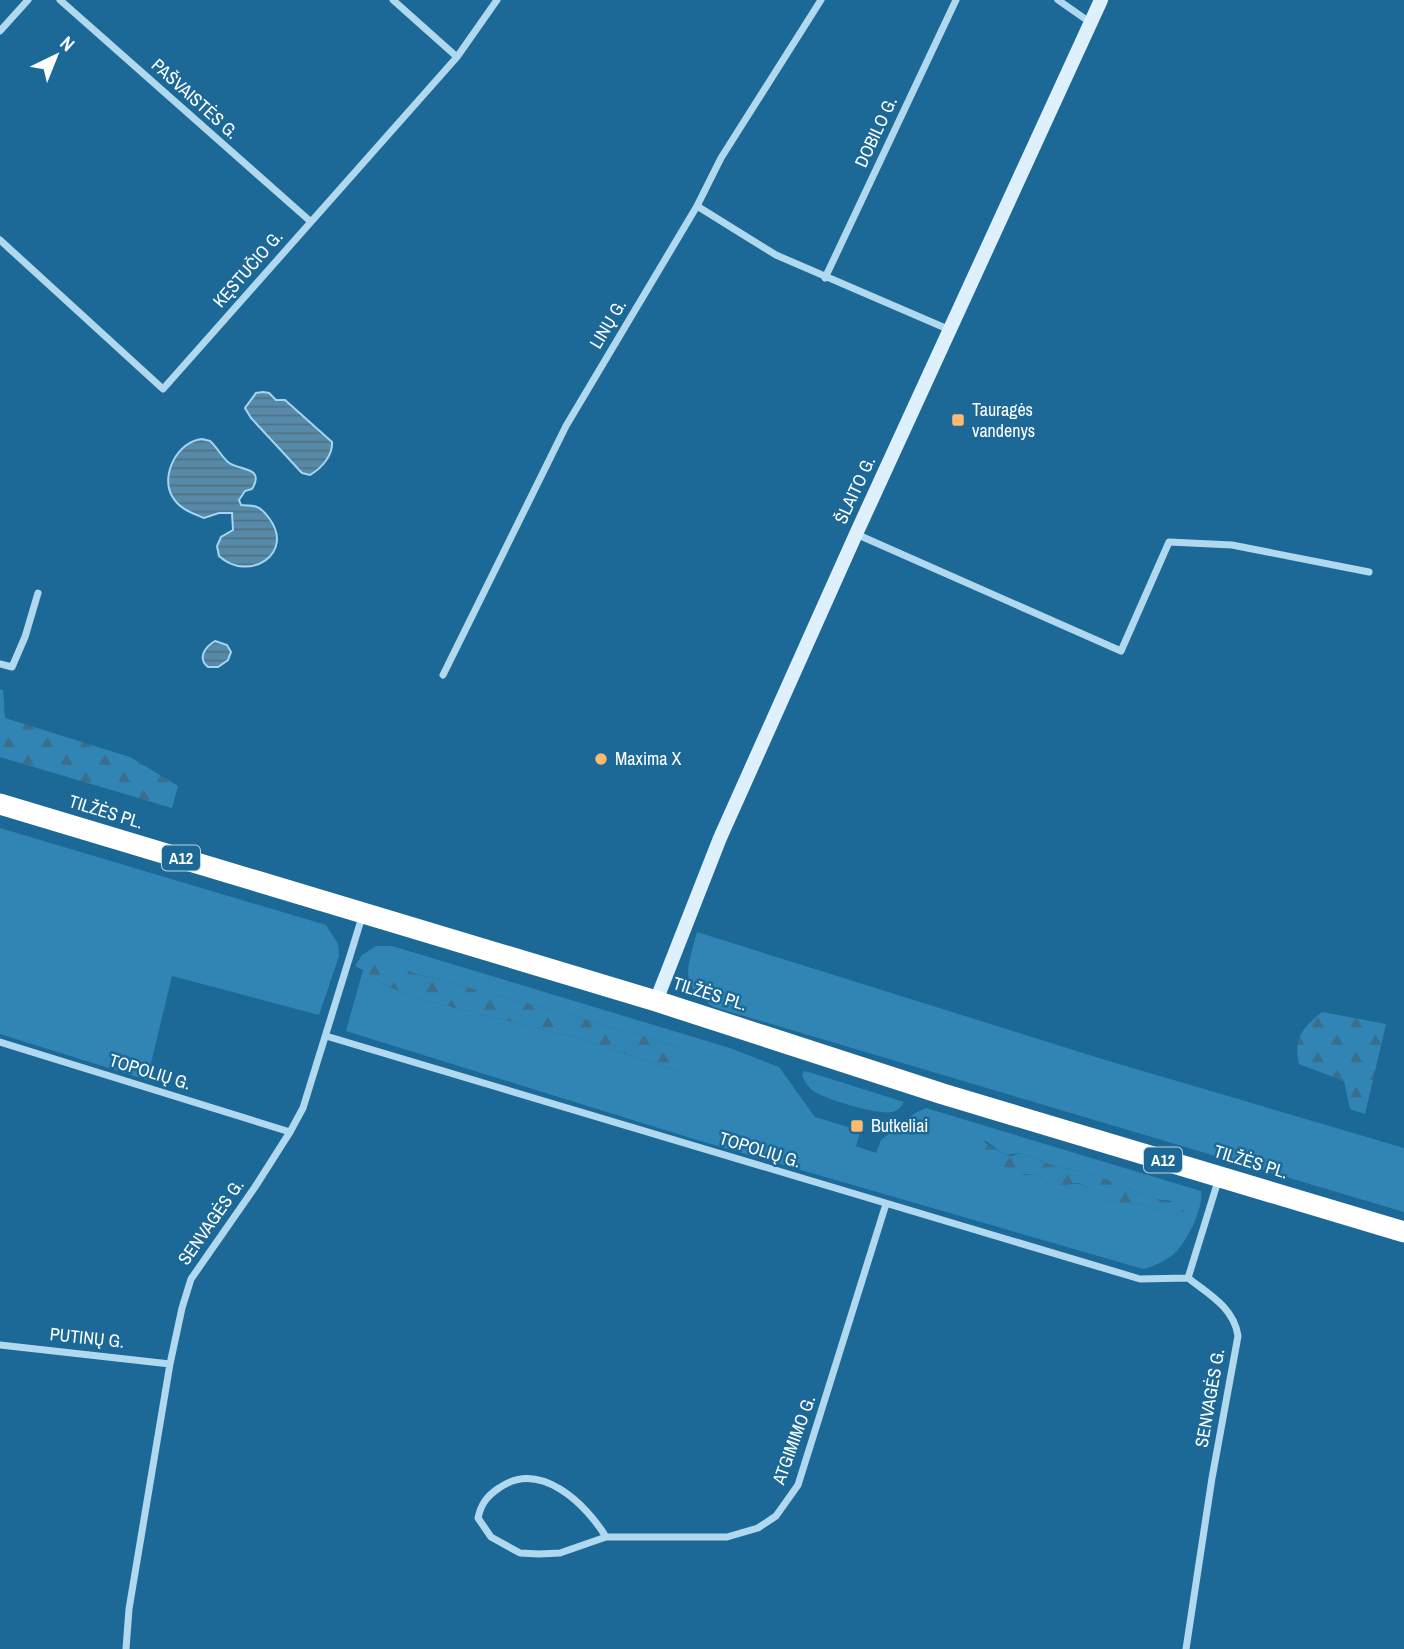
<svg xmlns="http://www.w3.org/2000/svg" width="1404" height="1649" font-family="'Archivo Narrow',sans-serif">
<style>
.green{fill:#3085b4;fill-rule:evenodd}
.forest{fill:url(#forest-firs)}
.water{fill:url(#water-rules);stroke:#a3d6f2;stroke-width:2}
.lines{fill:none;stroke-linecap:round;stroke-linejoin:round}
.street{stroke:#b0d9f0;stroke-width:7}
.secondary{stroke:#def0fb;stroke-width:14}
.highway{stroke:#fff;stroke-width:21}
.poi-dot{fill:#ffba6f;stroke:#1c6997;stroke-width:2.5}
.labels{text-anchor:middle;stroke-width:5;stroke-linejoin:round;paint-order:stroke}
.shield{fill:#1c6997;stroke:#bbd2e0;stroke-width:2}
.shield-label{font-size:16px;font-weight:bold;fill:#fff}
.street-label{font-size:18px;fill:#fff;stroke:#1c6997}
.poi-label{font-size:18px;fill:#fff;stroke:#1c6997;text-anchor:start}
</style>
<defs>
<pattern id="forest-firs" width="22" height="20" patternUnits="userSpaceOnUse" patternTransform="scale(1.75)"><rect width="22" height="20" fill="#3085b4"/><path d="M5 1l3.5 6h-7zM16 11l3.5 6h-7z" fill="#3b6e8a"/></pattern>
<pattern id="water-rules" width="6" height="5" patternUnits="userSpaceOnUse" patternTransform="scale(1.75)"><rect width="6" height="5" fill="#568aa8"/><path d="M0 2.5h6" fill="none" stroke="#527183"/></pattern>
</defs>
<rect width="100%" height="100%" fill="#1c6997"/>
<path class="green" d="M0,828L326,925L338,944L339,956L319,1015L172,976L147,1080L0,1034Z
M697,932L1102,1059L1404,1148V1212L714,1007C678,983 687,970 697,932Z
M376,946H392L730,1048L779,1067L815,1117L858,1130L860,1133L856,1146L876,1153L881,1140L915,1113L926,1108L1201,1191C1204,1207 1188,1239 1177,1251C1168,1260 1155,1266 1143,1269L697,1140L346,1031L363,970L355,966L362,955ZM397,964L413,973L566,1014L680,1047V1072L578,1038L412,997L369,977ZM973,1141H986L1005,1155L1020,1153L1056,1167L1095,1175L1154,1199L1172,1201L1158,1211L1146,1205L1099,1200C1095,1196 1091,1190 1087,1187C1073,1177 1059,1195 1038,1174L1024,1175Z
M804,1071L812,1073L904,1102C901,1107 898,1111 892,1112C878,1115 828,1100 815,1092C809,1088 804,1082 802,1074Z"/>
<path class="forest" d="M0,689L3,690L5,718L130,757L178,786L172,808L0,757Z
M374,963L397,964L413,973L566,1014L680,1047L691,1056L692,1066L680,1072L578,1038L412,997L369,977V969Z
M1322,1012L1386,1024L1365,1114L1350,1109L1344,1081L1299,1064C1293,1037 1303,1028 1322,1012Z
M978,1138L1005,1155L1012,1156L1020,1153L1056,1167L1095,1175L1154,1199L1188,1206L1186,1212L1158,1211L1146,1205L1098,1200C1095,1196 1091,1190 1087,1187C1071,1175 1062,1197 1038,1174C1017,1176 980,1169 971,1149L973,1141Z"/>
<path class="water" d="M263,392L269,393L276,400H285L332,442C333,455 322,468 310,475L302,473L251,418L245,408L256,393Z
M202,439L210,441C217,447 221,456 228,462C238,471 266,466 252,489L245,491L239,500L241,505C246,506 253,505 257,507C262,509 266,514 269,518C296,554 248,583 219,556L217,546L221,537L233,530L232,513H219L204,518C192,513 179,509 172,496C160,475 178,441 202,439Z
M215,641L227,645L231,652L228,660L218,667H208C197,658 205,647 215,641Z"/>
<g class="lines">
<path class="street" d="M60,0L310,221
M393,0L457,57
M1058,0L1091,23
M0,31L28,0
M697,206L776,255L950,330
M0,240L163,389L457,57L497,0
M825,278L956,0
M856,534L1121,651L1169,542L1232,545L1369,572
M0,664L12,667L25,637L38,593
M443,675L566,426L697,206L721,158L821,0
M326,1036L1140,1279L1188,1278
M0,1042L290,1132
M0,1345L170,1364
M606,1537C586,1504 540,1459 499,1488C487,1496 481,1504 478,1518L491,1537L520,1553L539,1554L560,1553L606,1537H727L758,1528L776,1516L798,1485L886,1204
M126,1649L129,1609L170,1364L182,1308L191,1279L255,1187L290,1132L303,1108L362,917
M1186,1649L1212,1478L1238,1336C1234,1308 1209,1294 1188,1278L1218,1181"/>
<path class="secondary" d="M656,1001L720,838L856,534L1101,0"/>
<path class="highway" d="M0,804L656,1001L943,1094L1404,1232"/>
</g>
<g class="poi-dot">
<rect x="951" y="413" width="14" height="14" rx="3.5"/>
<circle cx="601" cy="759" r="7"/>
<rect x="850" y="1119" width="14" height="14" rx="3.5"/>
</g>
<g class="labels">
<g class="shield">
<rect x="162" y="845.5" width="38" height="25" rx="5"/>
<rect x="1144" y="1147.5" width="38" height="25" rx="5"/>
</g>
<g class="shield-label">
<text x="181" y="864">A12</text>
<text x="1163" y="1166">A12</text>
</g>
<g class="street-label">
<text transform="translate(195 99) rotate(42)" y="6">PAŠVAISTĖS G.</text>
<text transform="translate(876 132) rotate(-65)" y="6">DOBILO G.</text>
<text transform="translate(248 269) rotate(-49)" y="6">KĘSTUČIO G.</text>
<text transform="translate(608 324) rotate(-59)" y="6">LINŲ G.</text>
<text transform="translate(855 490) rotate(-65)" y="6">ŠLAITO G.</text>
<text transform="translate(106 812) rotate(17)" y="6">TILŽĖS PL.</text>
<text transform="translate(710 994) rotate(17)" y="6">TILŽĖS PL.</text>
<text transform="translate(150 1072) rotate(17)" y="6">TOPOLIŲ G.</text>
<text transform="translate(760 1150) rotate(17)" y="6">TOPOLIŲ G.</text>
<text transform="translate(1251 1162) rotate(17)" y="6">TILŽĖS PL.</text>
<text transform="translate(211 1222) rotate(-55)" y="6">SENVAGĖS G.</text>
<text transform="translate(87 1338) rotate(6)" y="6">PUTINŲ G.</text>
<text transform="translate(1210 1398) rotate(-80)" y="6">SENVAGĖS G.</text>
<text transform="translate(794 1440) rotate(-70)" y="6">ATGIMIMO G.</text>
</g>
<g class="poi-label">
<text x="972" y="416">Tauragės<tspan x="972" dy="21">vandenys</tspan></text>
<text x="615" y="765">Maxima X</text>
<text x="871" y="1132">Butkeliai</text>
</g>
</g>
<g transform="translate(56 56) rotate(43)" stroke="#1c6997" stroke-width="5" paint-order="stroke">
<path d="M0-5L12 26L0 18L-12 26Z" fill="#ffffff"/>
<text y="-10" font-size="19" font-weight="bold" text-anchor="middle" fill="#ffffff">N</text>
</g>
</svg>
